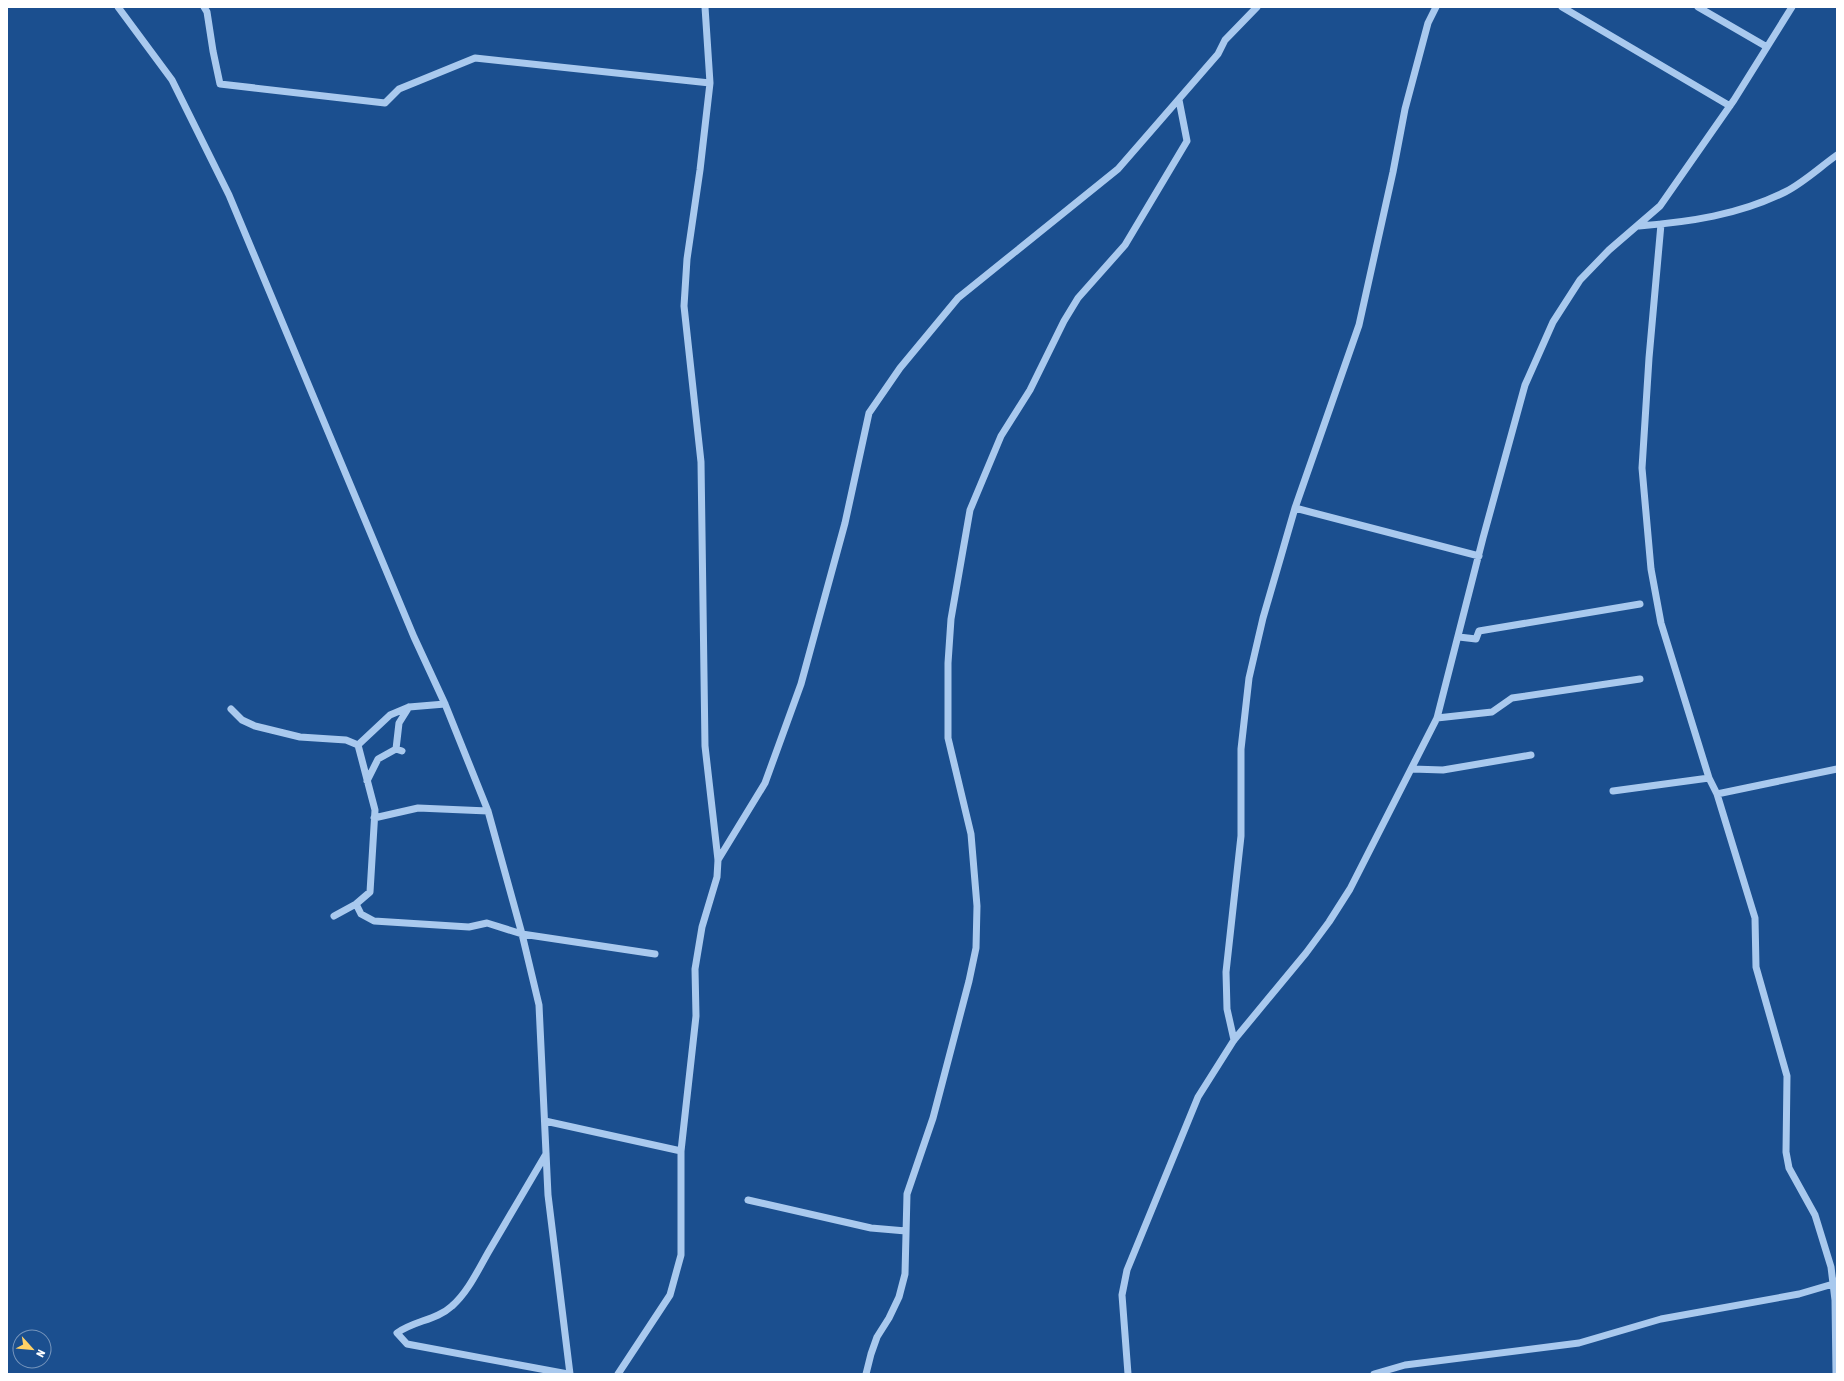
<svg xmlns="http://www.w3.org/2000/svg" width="1844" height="1381" font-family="'Asap Condensed',sans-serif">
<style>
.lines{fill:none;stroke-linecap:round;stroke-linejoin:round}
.minor{stroke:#a9c9ee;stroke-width:7}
</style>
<rect width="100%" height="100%" fill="#1b4f8f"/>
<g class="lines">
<path class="minor" d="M118,7L172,80L229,195L414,637L445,704L488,811L522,934L539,1005L548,1195L570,1374
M204,7L207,12L213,51L220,84L385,103L399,89L475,58L710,83
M1562,7L1730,106
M1698,7L1767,47
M1661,224L1649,358L1642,468L1651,569L1661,623L1709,778L1717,794L1755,918L1756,967L1787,1076L1786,1152L1789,1168L1815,1215L1831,1267L1835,1300L1836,1374
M1639,226C1689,222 1739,215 1785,192C1803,183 1820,167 1837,155
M1295,508L1479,556
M1459,637L1476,639L1479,631L1640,604
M231,709L242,720L255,726L300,737L346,740L358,745L390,715L409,707L445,704
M1437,718L1492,712L1512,698L1640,679
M402,751L396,749L399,723L409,707
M1412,769L1443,770L1531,755
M367,781L378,759L396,749
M1613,791L1709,778
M1717,794L1837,769
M374,818L418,808L488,811
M718,860L765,783L801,684L845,523L869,413L900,368L958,298L1118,169L1218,54L1225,40L1257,7
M356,904L361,914L374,921L469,927L487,923L522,934L655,954
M334,916L356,904L370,892L375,810L358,745
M1234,1040L1227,1009L1226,972L1241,836V749L1249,678L1263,618L1295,508L1359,325L1393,172L1405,109L1428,23L1436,7
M545,1121L681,1151
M546,1154C527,1186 508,1219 489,1251C478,1270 468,1292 452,1306C437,1320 413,1321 397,1333L407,1344L568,1374
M748,1200L871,1228L906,1231
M618,1374L670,1295L681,1255V1151L696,1016L695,969L702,927L717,877L718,860L705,746L701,462L684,306L687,259L700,170L710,83L705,7
M866,1374L871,1354L877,1337L889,1318L899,1297L905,1274L907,1194L933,1118L969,981L976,948L977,906L971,834L948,738V663L951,619L970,510L1001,436L1030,390L1064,321L1078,298L1125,245L1187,141L1179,100
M1128,1374L1122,1295L1127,1270L1198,1097L1234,1040L1306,953L1329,922L1350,889L1437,718L1483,538L1525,385L1553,322L1580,280L1609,250L1660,206L1734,100L1792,7
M1374,1374L1405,1365L1579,1343L1661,1319L1799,1294L1833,1284L1835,1281"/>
</g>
<rect width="1844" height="1381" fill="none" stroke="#ffffff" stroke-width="16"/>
<g transform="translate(32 1349) rotate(117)"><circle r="19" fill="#1b4f8f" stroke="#7695bc"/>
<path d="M0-3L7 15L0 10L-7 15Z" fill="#ffd166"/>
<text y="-6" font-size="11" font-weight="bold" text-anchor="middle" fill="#ffffff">N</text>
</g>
</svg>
